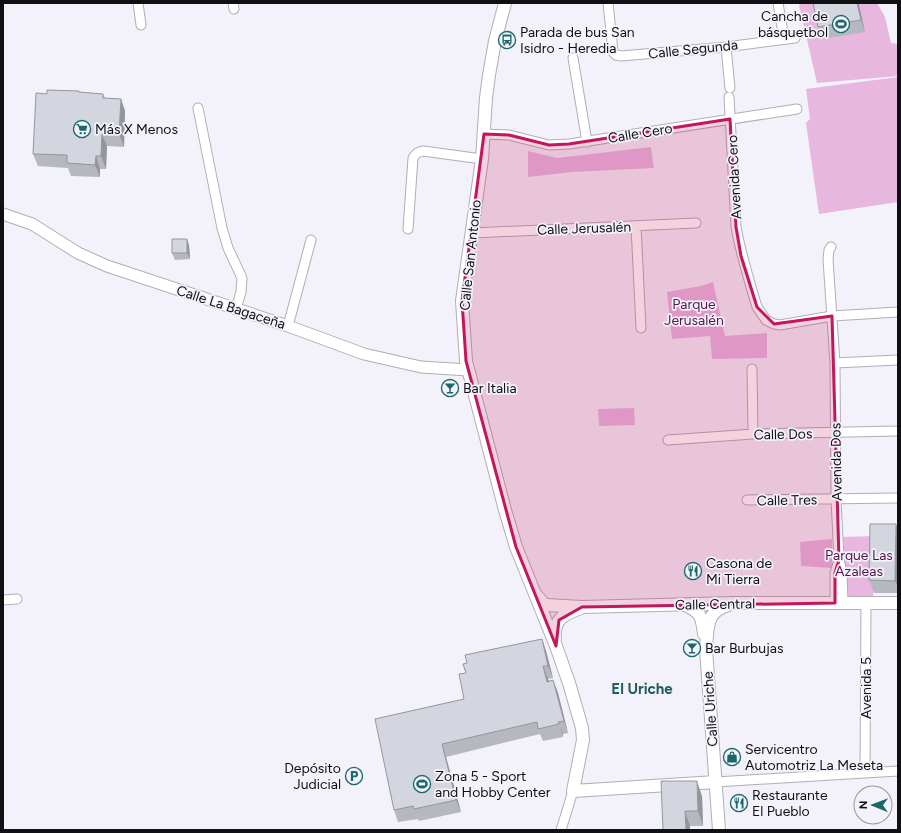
<svg xmlns="http://www.w3.org/2000/svg" width="901" height="833" font-family="Figtree,sans-serif">
<style>
.green{fill:#e7b7e0}
.lines{fill:none;stroke-linecap:round;stroke-linejoin:round}
.minor-casing{stroke:#b0aeb7;stroke-width:11}
.tertiary-casing{stroke:#b0aeb7;stroke-width:13}
.secondary-casing{stroke:#b0aeb7;stroke-width:14}
.minor{stroke:#fff;stroke-width:9}
.tertiary{stroke:#fff;stroke-width:11}
.secondary{stroke:#fff;stroke-width:12}
.wall{fill:#b6b8c0}
.shaded-wall{fill:#94969c}
.building{fill:#d4d6df;stroke:#94969c}
.marked{fill:#c2185b;fill-opacity:0.2;stroke:#c2185b;stroke-width:3;stroke-linejoin:round}
.labels{text-anchor:middle;stroke-width:3.5;stroke-linejoin:round;paint-order:stroke}
.poi-label{font-size:14px;fill:#101013;stroke:#f3f1fa;text-anchor:start}
.street-label{font-size:14px;fill:#101013;stroke:#f3f1fa}
.park-label{font-size:14px;fill:#53174e;stroke:#f3f1fa}
.neighbourhood-label{font-size:15px;font-weight:bold;fill:#235d5f;stroke:#f3f1fa}
</style>
<rect width="100%" height="100%" fill="#f3f1fa"/>
<path class="green" d="M804,3H877L885,17L891,43L898,44V76L817,83L799,5Z
M898,77V202L819,214L806,123L810,119L806,89Z
M651,147L654,168L572,172L528,177V151L557,158Z
M713,282L725,336L767,333V358L712,359L710,336L672,339L667,292L701,286Z
M634,408L635,425L599,426L598,409Z
M875,536L873,599C862,599 848,602 844,589L843,537Z
M832,539V568L801,566L800,542Z"/>
<g class="lines">
<g class="minor-casing">
<path id="minor" d="M138,3L141,25
M233,3L234,9
M608,3L613,52L616,55L621,56L726,47L795,38
M778,3L784,39
M726,47L730,88
M573,58L587,142
M729,97L736,227C741,255 749,280 757,307L766,320L774,324L780,325L832,316L898,312
M198,108L222,228L228,248L242,278L241,292L236,309
M484,134L509,135L549,145L569,144L797,109
M636,226L641,328
M408,229L413,158C416,153 418,152 423,151L482,159
M472,233L696,223
M831,247L829,250L828,259L835,363L836,499L839,560L842,572L843,603
M288,326L311,240
M835,363L898,360
M752,369L753,434
M668,440L753,434L898,431
M747,500L898,498
M3,600L17,599
M835,603V573L839,560
M865,772L866,603
M716,782L898,771
M561,830L573,791"/>
</g>
<g class="tertiary-casing">
<path id="tertiary" d="M3,214L32,224L78,253L107,266L288,326L364,354L421,367L468,370"/>
</g>
<g class="secondary-casing">
<path id="secondary" d="M505,3L495,41L489,75L486,98L482,159L462,301L466,361L505,510L516,547L556,646L569,683L582,728L583,740L573,791L716,782
M537,596L543,603L547,605L582,607L734,603H898
M685,605C701,612 702,617 704,634
M555,639C553,619 564,614 581,608
M719,830L706,649C708,628 705,612 728,605"/>
</g>
<use href="#minor" class="minor"/>
<use href="#tertiary" class="tertiary"/>
<use href="#secondary" class="secondary"/>
</g>
<path class="wall" d="M813,3H858L865,32L823,39L818,27Z
M79,91V92L103,94L105,98L121,99L125,111L124,147L107,146L106,169H100V177L71,176L68,168L38,166L33,154L47,94Z
M189,245L190,259L175,260L172,253Z
M898,530V593H874L869,580Z
M542,639L546,651L553,678L548,679L549,681L553,680L558,693L568,733L563,734V737L543,741L540,734L446,757L461,812L419,821L418,819L398,822L394,810L464,699L467,663Z
M661,781L702,796L703,826H690Z"/>
<path class="shaded-wall" d="M857,3H858L859,5L865,32L861,20Z
M121,99L125,111L124,147L119,134Z
M102,134L107,146L106,169L101,156Z
M96,156L100,169V177L95,165Z
M187,239L189,245L190,259L187,253Z
M896,524L898,530V588L895,581Z
M542,639L546,651L553,678L548,666Z
M543,666L548,679L552,694L547,682Z
M553,680L558,693L568,733L564,721Z
M558,722L563,734V737L559,724Z
M442,744L446,757L461,812L456,800Z
M697,781L702,796L703,826L698,811Z
M685,811L690,826V830H686Z"/>
<path class="building" d="M813,3H857L861,20L818,27Z
M47,90L79,91V92L103,94V98L121,99L119,134H102L101,156H96L95,165L67,163V155L33,154L36,93L47,94Z
M172,239H187V253H172Z
M870,524H896L895,581L869,580Z
M542,639L548,666H543L547,682L553,680L564,721L558,722L559,724L538,729L537,722L442,744L456,800L414,809L413,806L394,810L375,719L464,699L459,674L466,673L463,664L467,663L465,655Z
M661,781H697L698,811H685L686,830H663Z"/>
<path class="marked" d="M730,119L736,227L741,256L757,307L774,324L832,316L839,560L835,573V603L582,607L559,620L556,646L516,547L466,361L462,301L484,134L509,135L549,145L569,144Z"/>
<defs>
<g id="stadium-ring" transform="scale(0.9)"><circle r="9.5" fill="#f3f1fa" stroke="#1b686b" stroke-width="1.5"/><path d="M0-5a6.5 5 0 1 0 0 10a6.5 5 0 1 0 0-10ZM-3.5-1.8h7v3.6h-7Z" fill="#1b686b"/></g>
<g id="bus-ring" transform="scale(0.9)"><circle r="9.5" fill="#f3f1fa" stroke="#1b686b" stroke-width="1.5"/><path d="M-5-6H5V4H4V6H2V4H-2V6H-4V4H-5ZM-3.5-4V0h7V-4ZM-3.5 1.2v1.5H-2V1.2ZM2 1.2v1.5H3.5V1.2Z" fill="#1b686b"/></g>
<g id="supermarket-ring" transform="scale(0.9)"><circle r="9.5" fill="#f3f1fa" stroke="#1b686b" stroke-width="1.5"/><path d="M-6-5.5h2.5l.6 2H6L4.5 2H-2.5L-4.4-4H-6ZM-1.5 3.2a1.3 1.3 0 1 0 .1 0ZM3 3.2a1.3 1.3 0 1 0 .1 0Z" fill="#1b686b"/></g>
<g id="bar-ring" transform="scale(0.9)"><circle r="9.5" fill="#f3f1fa" stroke="#1b686b" stroke-width="1.5"/><path d="M-6-5H6L.8 .8V4.5H3.5V6h-7V4.5H-.8V.8Z" fill="#1b686b"/></g>
<g id="restaurant-ring" transform="scale(0.9)"><circle r="9.5" fill="#f3f1fa" stroke="#1b686b" stroke-width="1.5"/><path d="M-5-6h1v4h1v-4h1v4h1v-4h1v5L-1.5 .5V6h-2V.5L-5-1ZM5-6V6H3V1.5H1.5Q1.5-4 5-6Z" fill="#1b686b"/></g>
<g id="shop-ring" transform="scale(0.9)"><circle r="9.5" fill="#f3f1fa" stroke="#1b686b" stroke-width="1.5"/><path d="M-5-2.5h2.3a2.7 3.5 0 0 1 5.4 0H5L5.5 6h-11ZM-1.5-2.5h3a1.5 2.3 0 0 0-3 0Z" fill="#1b686b"/></g>
<g id="parking-ring" transform="scale(0.9)"><circle r="9.5" fill="#f3f1fa" stroke="#1b686b" stroke-width="1.5"/><path d="M-3.5-5.5H1a3.5 3.5 0 0 1 0 7H-1V5.5H-3.5ZM-1-3.4V-.6H.8a1.4 1.4 0 0 0 0-2.8Z" fill="#1b686b"/></g>
</defs>
<g fill-rule="evenodd">
<use href="#stadium-ring" x="841" y="24"/>
<use href="#bus-ring" x="507" y="40"/>
<use href="#supermarket-ring" x="82" y="129"/>
<use href="#bar-ring" x="450" y="388"/>
<use href="#restaurant-ring" x="693" y="571"/>
<use href="#bar-ring" x="692" y="648"/>
<use href="#shop-ring" x="732" y="757"/>
<use href="#parking-ring" x="354" y="776"/>
<use href="#stadium-ring" x="422" y="784"/>
<use href="#restaurant-ring" x="739" y="803"/>
</g>
<g class="labels">
<g class="poi-label">
<text x="828" y="21" text-anchor="end">Cancha de<tspan x="828" dy="16">básquetbol</tspan></text>
<text x="520" y="37">Parada de bus San<tspan x="520" dy="16">Isidro - Heredia</tspan></text>
<text x="95" y="134">Más X Menos</text>
<text x="463" y="393">Bar Italia</text>
<text x="706" y="568">Casona de<tspan x="706" dy="16">Mi Tierra</tspan></text>
<text x="705" y="653">Bar Burbujas</text>
<text x="745" y="754">Servicentro<tspan x="745" dy="16">Automotriz La Meseta</tspan></text>
<text x="341" y="773" text-anchor="end">Depósito<tspan x="341" dy="16">Judicial</tspan></text>
<text x="435" y="781">Zona 5 - Sport<tspan x="435" dy="16">and Hobby Center</tspan></text>
<text x="752" y="800">Restaurante<tspan x="752" dy="16">El Pueblo</tspan></text>
</g>
<g class="street-label">
<text transform="translate(693 49) rotate(-6)" y="5">Calle Segunda</text>
<text transform="translate(640 133) rotate(-9)" y="5">Calle Cero</text>
<text transform="translate(734 177) rotate(-93)" y="5">Avenida Cero</text>
<text transform="translate(584 228) rotate(-2)" y="5">Calle Jerusalén</text>
<text transform="translate(470 255) rotate(-84)" y="5">Calle San Antonio</text>
<text transform="translate(231 307) rotate(18)" y="5">Calle La Bagaceña</text>
<text transform="translate(783 434) rotate(-1)" y="5">Calle Dos</text>
<text transform="translate(836 462) rotate(-91)" y="5">Avenida Dos</text>
<text transform="translate(787 500) rotate(-1)" y="5">Calle Tres</text>
<text transform="translate(715 604) rotate(-1)" y="5">Calle Central</text>
<text transform="translate(866 688) rotate(-90)" y="5">Avenida 5</text>
<text transform="translate(710 709) rotate(-94)" y="5">Calle Uriche</text>
</g>
<g class="park-label">
<text x="694" y="309">Parque<tspan x="694" dy="16">Jerusalén</tspan></text>
<text x="859" y="560">Parque Las<tspan x="859" dy="16">Azaleas</tspan></text>
</g>
<g class="neighbourhood-label">
<text x="642" y="694">El Uriche</text>
</g>
</g>
<rect width="901" height="833" fill="none" stroke="#101013" stroke-width="8"/>
<g transform="translate(873 805) rotate(271)"><circle r="19" fill="#f3f1fa" stroke="#98979e"/>
<path d="M0-3L7 15L0 10L-7 15Z" fill="#1b686b"/>
<text y="-6" font-size="11" font-weight="bold" text-anchor="middle" fill="#101013">N</text>
</g>
</svg>
